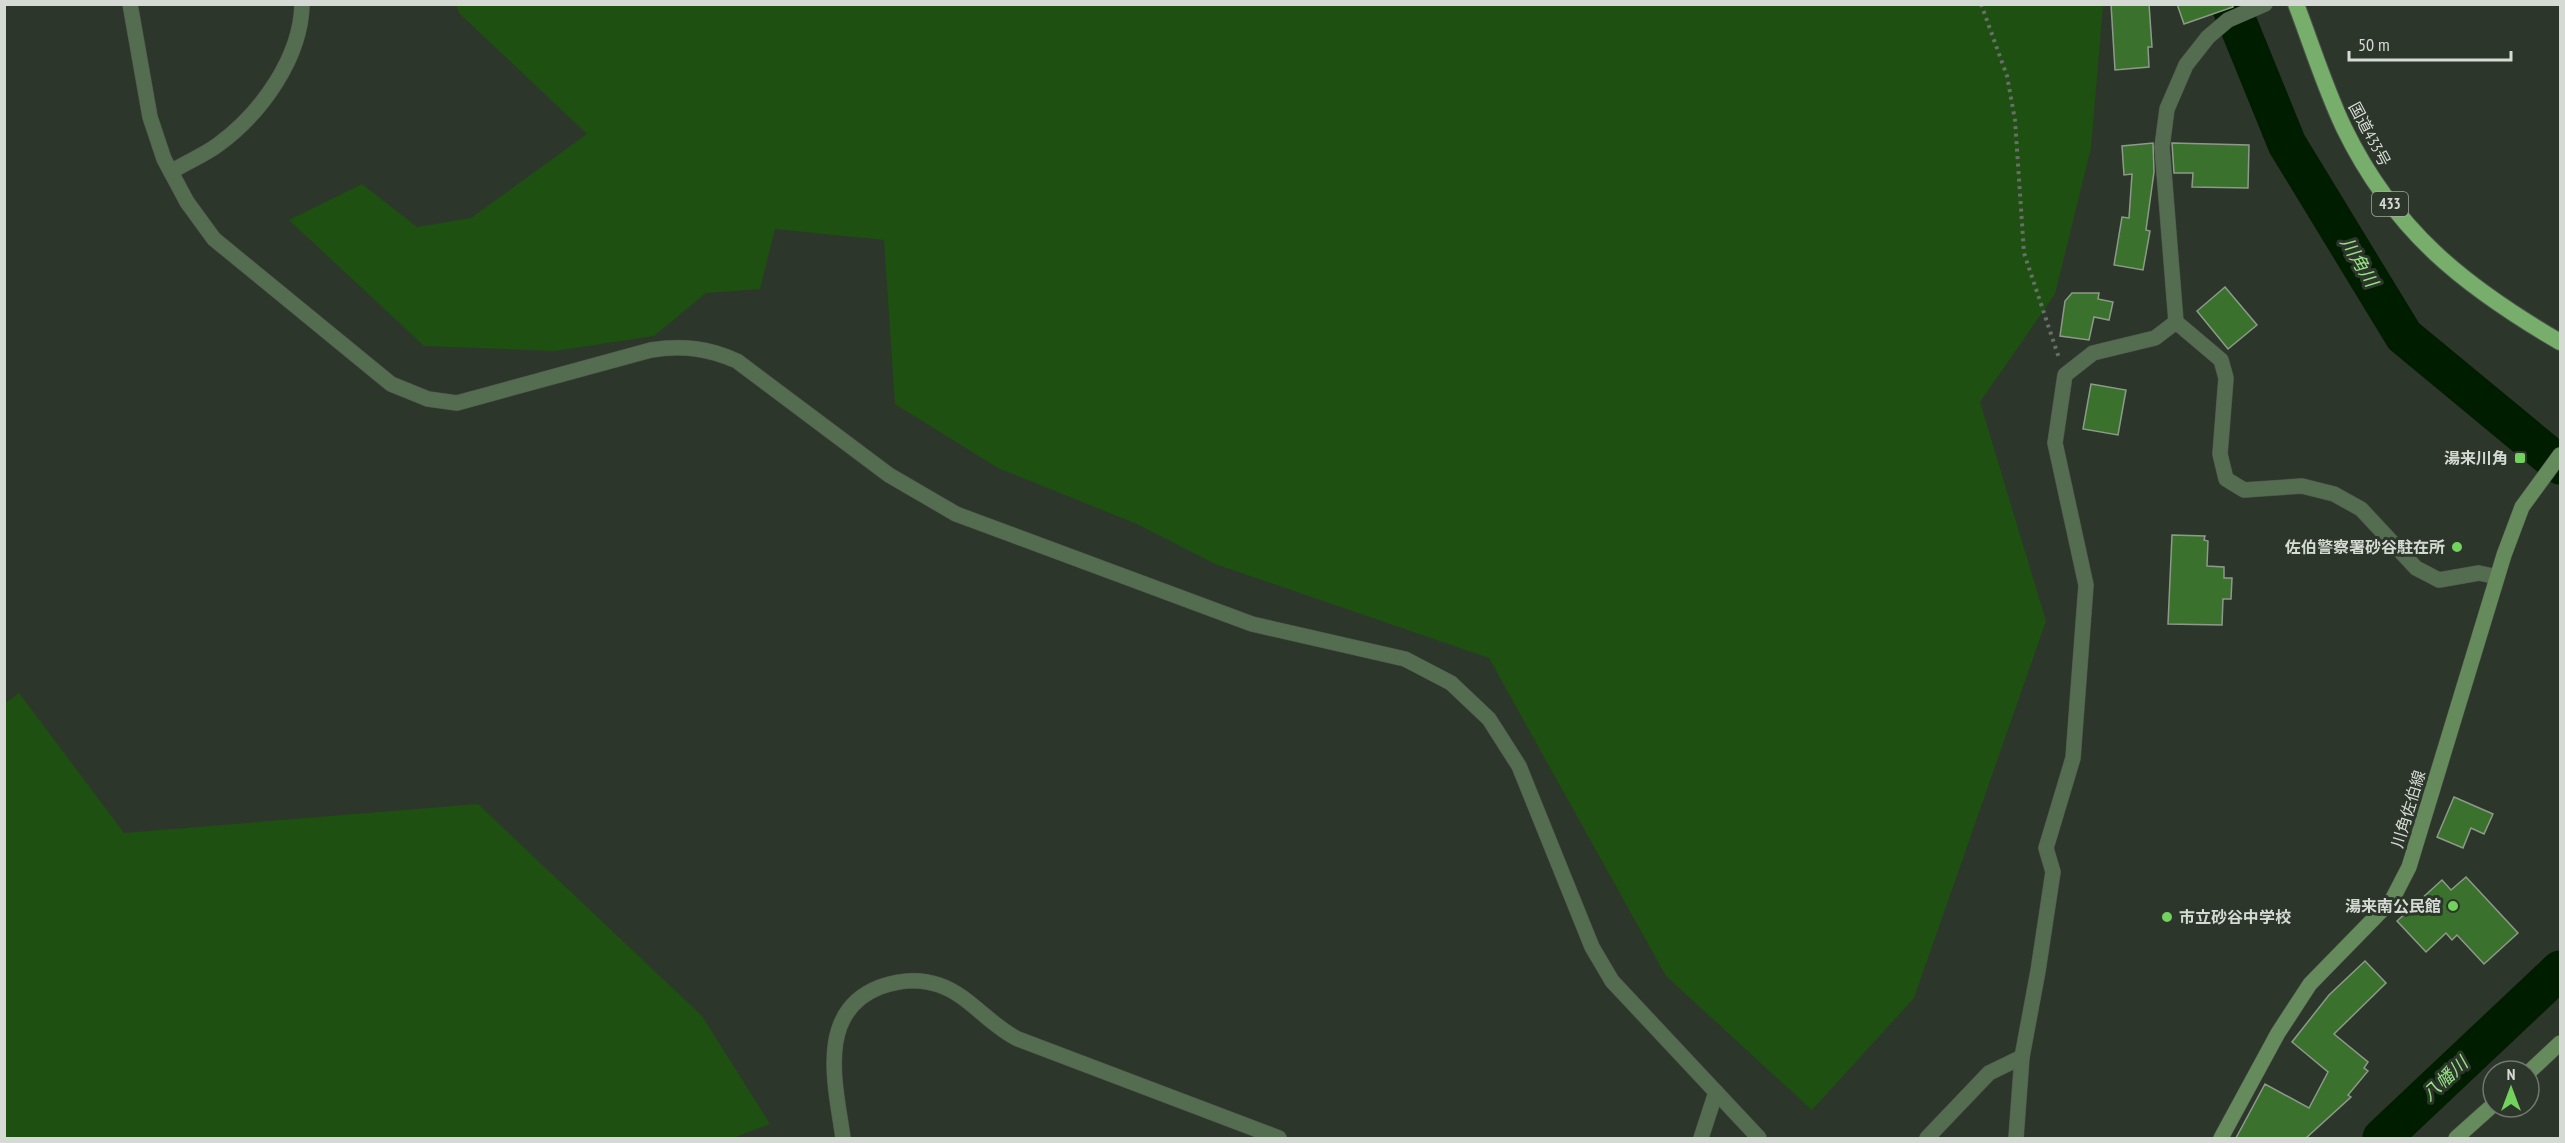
<svg xmlns="http://www.w3.org/2000/svg" width="2565" height="1143" font-family="'PT Sans Narrow','Noto Sans JP',sans-serif">
<style>
.green{fill:#1e5011}
.lines{fill:none;stroke-linecap:round;stroke-linejoin:round}
.river{stroke:#011d00;stroke-width:39}
.building{fill:#3a722d;stroke:#8e998b;stroke-width:1.5}
.minor-casing{stroke:#4b5449;stroke-width:16}
.tertiary-casing{stroke:#4b5449;stroke-width:16}
.secondary-casing{stroke:#4b5449;stroke-width:16}
.trunk-casing{stroke:#4b5449;stroke-width:18}
.path{stroke:#676f66;stroke-width:4;stroke-dasharray:3 4.5;stroke-linecap:butt}
.minor{stroke:#546c4f;stroke-width:15}
.tertiary{stroke:#546c4f;stroke-width:15}
.secondary{stroke:#658b5d;stroke-width:15}
.trunk{stroke:#78ae6c;stroke-width:16}
.poi-dot{fill:#73d25d;stroke:#2d362b;stroke-width:2}
.labels{text-anchor:middle;stroke-width:6;stroke-linejoin:round;paint-order:stroke}
.shield{fill:#2d362b;stroke:#a3aaa1;stroke-width:1.5}
.shield-label{font-size:15px;font-weight:bold;fill:#d5dbd4}
.street-label{font-size:16px;fill:#d5dbd4;stroke:#2d362b}
.poi-label{font-size:16px;font-weight:bold;fill:#d5dbd4;stroke:#2d362b;text-anchor:end}
.water-label{font-size:18px;font-style:italic;fill:#96e485;stroke:#2d362b}
</style>
<rect width="100%" height="100%" fill="#2d362b"/>
<path class="green" d="M456,5H2103L2091,148L2055,294L1980,402L2046,621L1914,998L1812,1110L1666,976L1489,658L1215,564L1137,524L998,468L895,404L884,240L775,229L760,289L706,293L654,336L554,351L424,346L289,220L362,184L417,227L471,218L587,134L460,14Z
M19,693L124,833L478,804L702,1016L770,1124L733,1138H5L4,704Z"/>
<g class="lines">
<path class="river" d="M2230,4L2287,144L2404,336L2560,465
M2382,1138L2560,970"/>
</g>
<path class="building" d="M2111,4H2149L2152,47H2148L2149,67L2115,70Z
M2177,4H2233V7L2184,24Z
M2153,143L2154,172L2146,230L2150,231L2143,270L2114,265L2122,217L2129,218L2132,174L2124,175L2122,146Z
M2172,143L2249,145L2248,188L2192,187L2193,173H2174Z
M2225,287L2257,325L2228,349L2197,311Z
M2072,293H2099L2098,299L2113,302L2109,320L2094,317L2089,340L2060,336L2065,301Z
M2091,384L2126,390L2118,435L2083,429Z
M2172,535L2205,536L2204,540L2208,541L2207,566L2224,567V578H2232L2231,599H2223L2222,625L2168,624Z
M2454,797L2493,814L2484,834L2471,828L2463,848L2437,837Z
M2466,877L2518,933L2484,964L2457,935L2452,940L2446,933L2426,952L2397,921L2442,880L2451,890Z
M2365,961L2386,983L2334,1034L2368,1062L2364,1068L2368,1071L2348,1095L2351,1097L2306,1138H2236L2265,1084L2309,1108L2328,1072L2292,1042L2329,995Z"/>
<g class="lines">
<g class="minor-casing">
<path id="minor" d="M171,172C186,162 205,155 219,144C261,113 301,58 302,4
M2176,322L2221,360L2226,378L2220,454L2226,479L2244,490L2302,486L2334,494L2361,509L2416,568L2439,580L2479,573L2497,577
M843,1138C836,1087 815,1012 880,987C899,980 919,978 939,985C969,995 989,1025 1018,1039L1279,1138
M1701,1138L1716,1092
M2016,1138L2022,1057L2038,971L2053,872L2046,848L2073,758L2086,585L2055,443L2065,375L2093,353L2155,338L2176,322L2162,147L2167,109L2186,65L2208,37L2228,20L2265,4"/>
</g>
<g class="tertiary-casing">
<path id="tertiary" d="M130,4L150,117L164,159L187,202L214,239L391,384L428,399L457,403L651,350C682,345 708,348 737,361L889,475L956,514L1252,624L1405,659L1451,683L1489,719L1519,766L1592,947L1612,981L1759,1138
M1927,1138L1989,1073L2022,1057"/>
</g>
<g class="secondary-casing">
<path id="secondary" d="M2529,1072L2560,1043
M2221,1138L2278,1033L2310,984L2392,900L2409,867L2504,555L2522,507L2560,455
M2456,1138L2493,1105"/>
</g>
<g class="trunk-casing">
<path id="trunk" d="M2296,4C2312,46 2325,88 2344,128C2394,231 2464,286 2560,342"/>
</g>
<path class="path" d="M1981,4L2007,76L2015,120L2024,253L2059,358"/>
<use href="#minor" class="minor"/>
<use href="#tertiary" class="tertiary"/>
<use href="#secondary" class="secondary"/>
<use href="#trunk" class="trunk"/>
</g>
<g class="poi-dot">
<rect x="2514" y="452" width="12" height="12" rx="3"/>
<circle cx="2457" cy="547" r="6"/>
<circle cx="2453" cy="906" r="6"/>
<circle cx="2167" cy="917" r="6"/>
</g>
<g class="labels">
<rect class="shield" x="2372" y="192" width="36" height="24" rx="4.5"/>
<g class="shield-label">
<text x="2390" y="209">433</text>
</g>
<g class="street-label">
<text transform="translate(2370 134) rotate(62)" y="6">国道433号</text>
<text transform="translate(2408 809) rotate(-73)" y="6">川角佐伯線</text>
</g>
<g class="poi-label">
<text x="2508" y="464">湯来川角</text>
<text x="2445" y="553">佐伯警察署砂谷駐在所</text>
<text x="2441" y="912">湯来南公民館</text>
<text x="2179" y="923" text-anchor="start">市立砂谷中学校</text>
</g>
<g class="water-label">
<text transform="translate(2359 262) rotate(59)" y="6">川角川</text>
<text transform="translate(2445 1079) rotate(-43)" y="6">八幡川</text>
</g>
</g>
<rect width="2565" height="1143" fill="none" stroke="#d5dbd4" stroke-width="12"/>
<g transform="translate(2511 1089)"><circle r="28" fill="#2d362b" stroke="#70786f" stroke-width="1.5"/>
<path d="M0-4.5L10 22L0 15L-10 22Z" fill="#73d25d"/>
<text y="-9" font-size="16" font-weight="bold" text-anchor="middle" fill="#d5dbd4">N</text>
</g>
<path d="M2349 51v9h162v-9" fill="none" stroke="#d5dbd4" stroke-width="3"/>
<text x="2358" y="51" font-size="18" fill="#d5dbd4" stroke="#2d362b" stroke-width="4.5" paint-order="stroke">50 m</text>
</svg>
